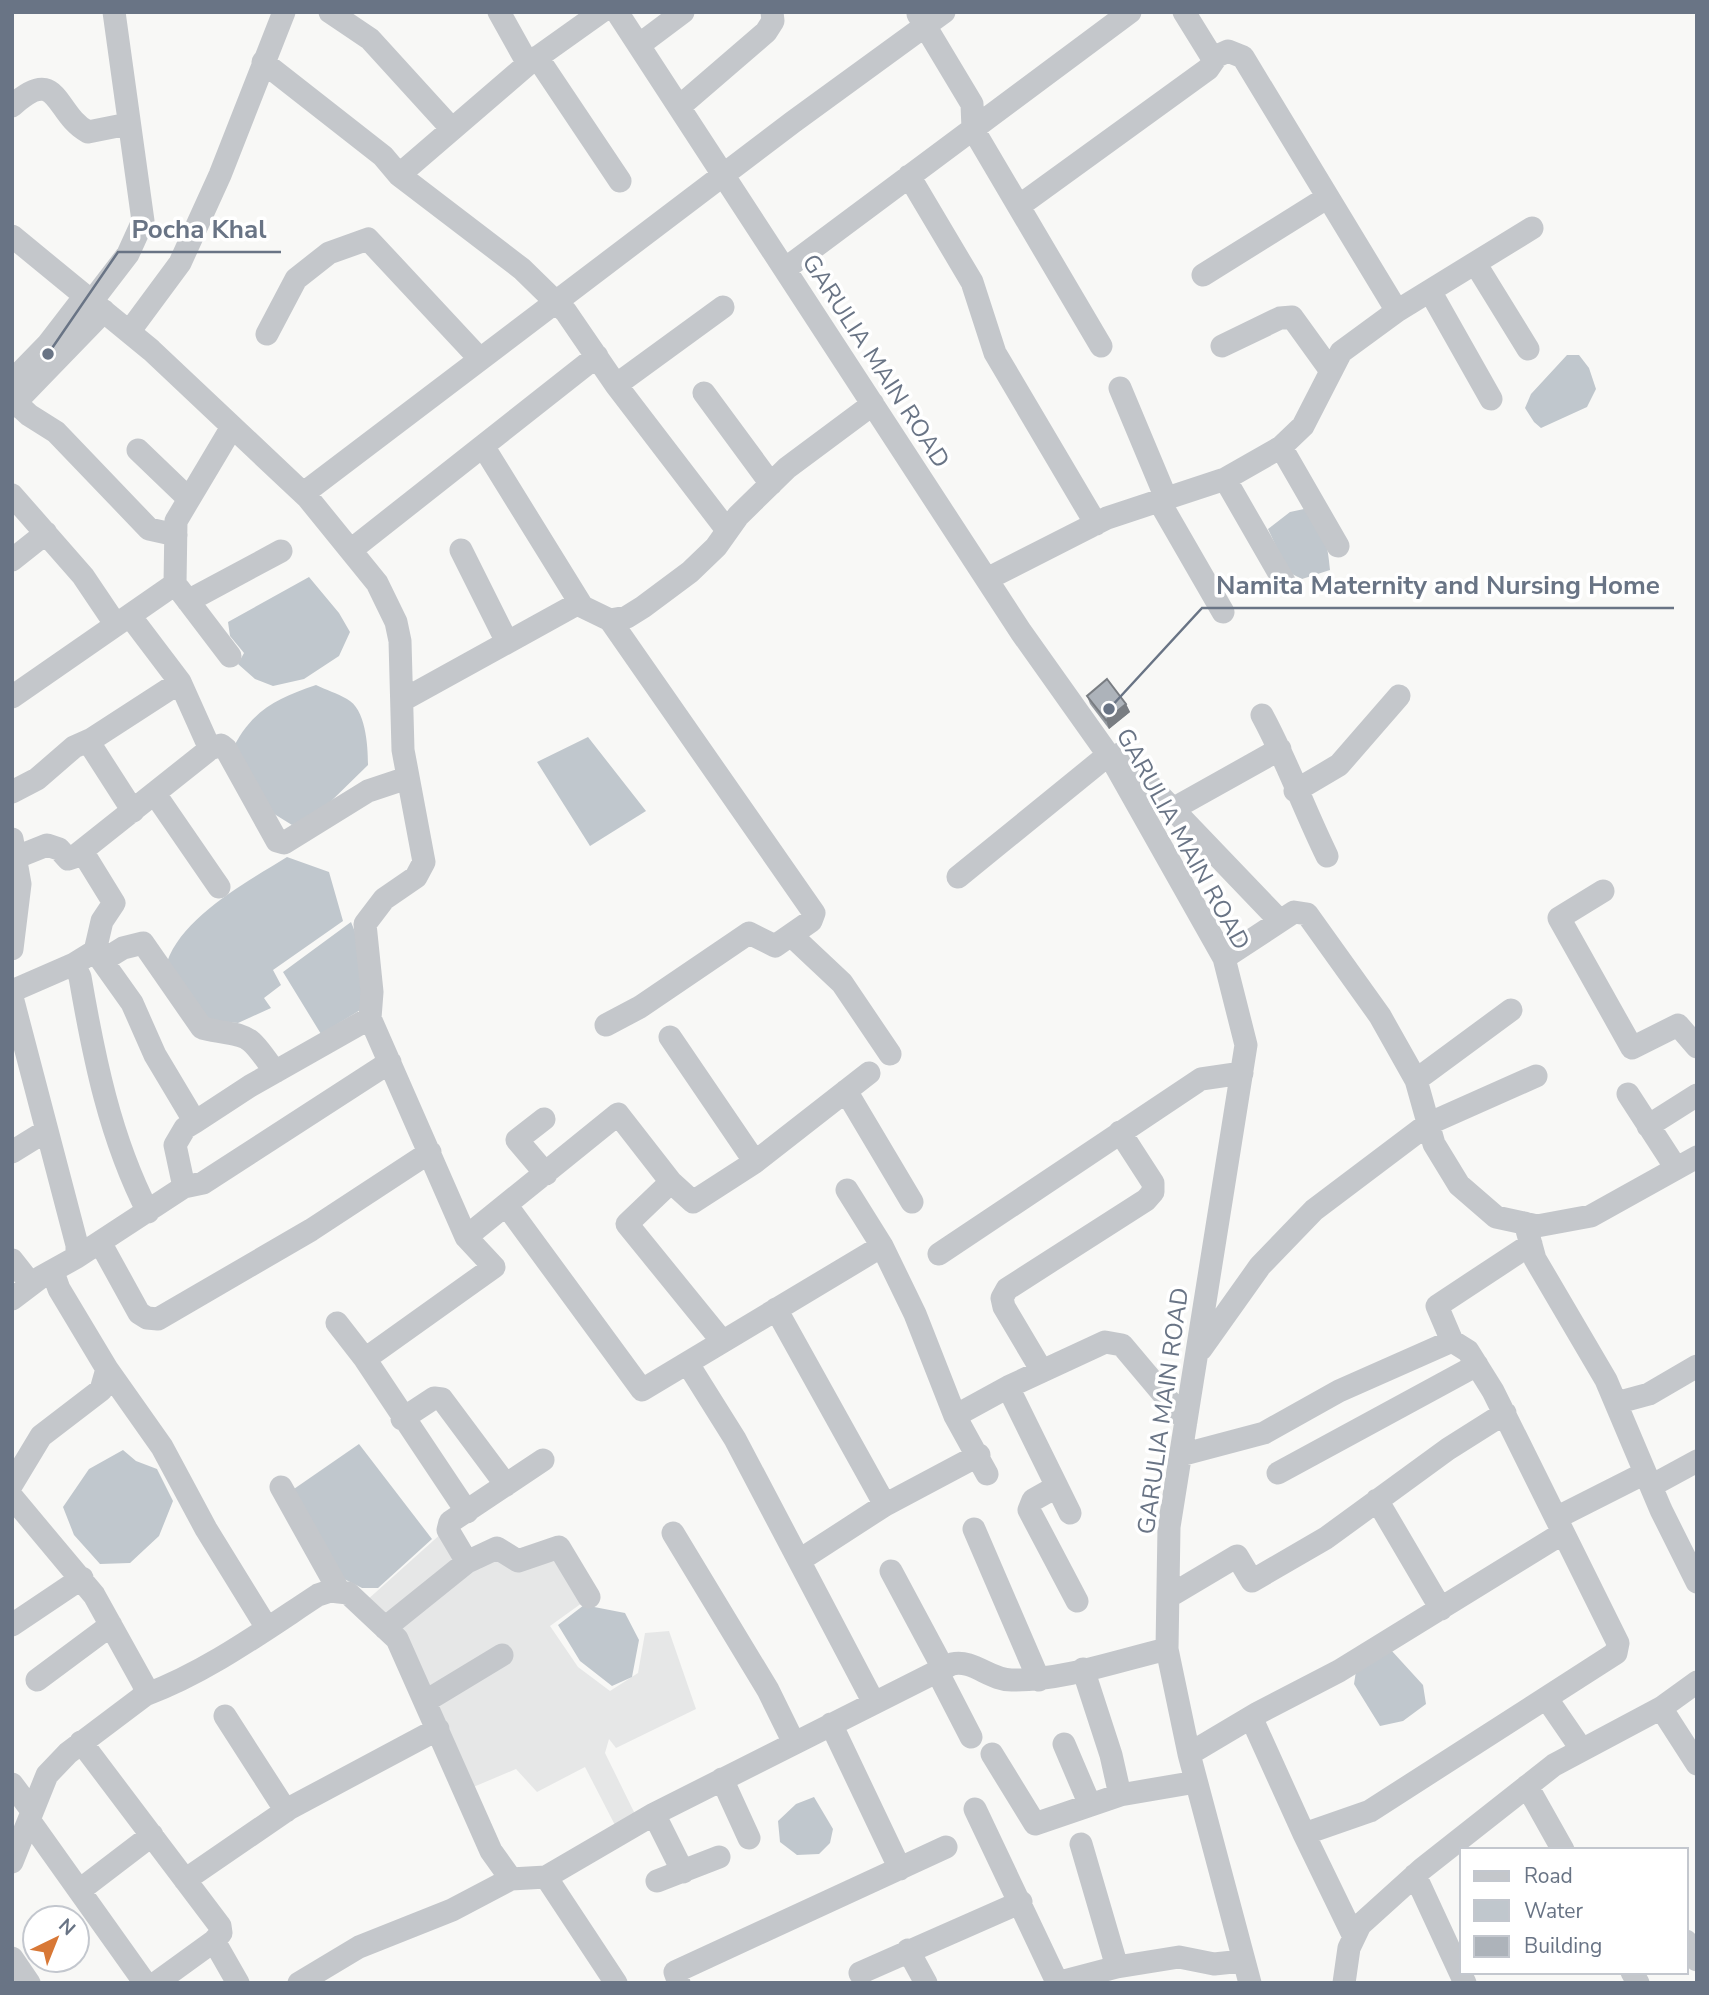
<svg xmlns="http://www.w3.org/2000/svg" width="1709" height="1995" font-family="'Nunito Sans',sans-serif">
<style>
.built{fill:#e6e7e7}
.water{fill:#c0c7cd}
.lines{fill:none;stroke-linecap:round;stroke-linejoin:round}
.minor{stroke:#c4c7cb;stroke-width:23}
.wall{fill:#959aa0}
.shaded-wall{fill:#797d82}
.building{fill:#adb3ba;stroke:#797d82;stroke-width:2}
.labels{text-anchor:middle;stroke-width:7;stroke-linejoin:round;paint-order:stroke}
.street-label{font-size:24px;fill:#697485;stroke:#fff}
.leader{fill:none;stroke:#697485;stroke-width:2.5}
.callout-dot{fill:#697485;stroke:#fff;stroke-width:2.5}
.callout-label{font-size:26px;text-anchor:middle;font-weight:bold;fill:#697485;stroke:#fff;stroke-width:7;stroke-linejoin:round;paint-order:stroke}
</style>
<rect width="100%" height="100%" fill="#f8f8f6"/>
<path class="built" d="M443,1532L470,1564L557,1547L582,1603L550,1626L578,1667L610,1691L638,1673L645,1633L669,1631L696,1709L616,1748L609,1739L605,1753L636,1816L617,1829L585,1767L537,1792L516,1769L471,1788L366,1601Z"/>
<path class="water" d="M1567,355H1579L1589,368L1596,389L1587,407L1541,428L1534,422L1525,408L1531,394Z
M1304,509C1324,523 1328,546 1330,570L1302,579L1288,572L1268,529L1290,512Z
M309,577L339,613L350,632L339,656L304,679L273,686L255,679L238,664L244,653L230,636L228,622Z
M316,685C326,690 337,693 347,699C366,709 368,746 368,765L320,812L292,825L271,812L231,753C249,712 275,699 316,685Z
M588,737L646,811L590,846L537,762Z
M287,857L329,872L343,921L273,970L281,985L264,998L271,1008L238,1023L200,1020L167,962C183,916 247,882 287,857Z
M351,922L366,959L362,1009L321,1034L283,972Z
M359,1444L432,1539L378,1588H362L342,1578L291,1491Z
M123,1450L136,1461L157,1469L173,1501L159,1536L130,1563L100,1564L74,1535L63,1507L89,1469Z
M584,1605L625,1613L639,1640L632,1677L612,1686L580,1661L558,1625Z
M1391,1650L1423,1685L1426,1704L1403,1721L1380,1726L1354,1684L1356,1671Z
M814,1797L833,1829L830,1843L819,1854L797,1855L780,1842L778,1821L796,1804Z"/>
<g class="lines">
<path class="minor" d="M330,12L370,39L452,129
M499,12L528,64
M617,12L1021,632L1114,763L1224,958L1246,1045L1169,1527L1167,1649L1189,1754L1250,1983
M1184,12L1210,54L1217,56L1228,51L1243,57L1397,311
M918,14L972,104L973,129L1101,346
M639,45L683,12
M537,57L620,181
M263,62L383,156L399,175L522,269L566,312L616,385L727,530
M12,106C59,63 54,114 88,132L128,124
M679,107L766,32L773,21L772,12
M399,175L528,64L601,12
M909,176L972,282L995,353L1096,524
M1019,206L1208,69L1217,56
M12,236L151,350L308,498L377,583L396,622L400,641L403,750L424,862L416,877L384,899L365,924L372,992L370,1018L466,1237L618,1114L671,1182L627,1224L722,1341
M1475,263L1528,349
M785,269L1130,12
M1203,275L1328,197
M1430,291L1491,399
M92,301L128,254L143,221L114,12
M129,332L180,263L220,175L284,12
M267,334L296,279L329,253L368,239L479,358
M1222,346L1280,318L1292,317L1331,371
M12,381L48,344L85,296
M616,385L723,307
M1120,388L1166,498
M704,393L771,484
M15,402L29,415L56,432L149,529L176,535
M12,406L104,311
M483,446L582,606
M1281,447L1338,546
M138,450L189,499
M1225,479L1286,585
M304,493L793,122L944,12
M12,495L83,576L116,625
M1159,501L1223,612
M351,550L597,356
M461,550L507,642
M12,560L46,533
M987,579L1107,518L1225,479L1281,447L1303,426L1341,352L1397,311L1532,228
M179,589L230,656
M188,601L281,551
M12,697L175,584L176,521L232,427
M403,700L577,604L610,620L627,617L643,607L690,572L716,547L738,516L787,468L873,404
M1262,715C1287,761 1304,809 1327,856
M88,741L133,811
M210,749L221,745L226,749L277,841L284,843L368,791L407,778
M1120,754L1280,921
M1295,791L1339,765L1399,696
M12,792L37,779L74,747L92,739L180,682L130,616
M155,794L219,887
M1171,810L1280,749
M12,839L20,884L12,949
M82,851L114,903L102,921L95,951
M12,859L47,845L59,849L68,859L74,857L210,749L180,682
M958,877L1108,755
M1603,891L1559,918L1632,1048L1678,1025L1697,1047
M792,936L842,983L890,1054
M1224,958L1294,912L1307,914L1380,1016L1416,1080L1434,1144L1459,1185L1496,1217L1537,1226L1591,1216L1697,1157
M102,961L123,948L143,943L202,1028C250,1039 245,1028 275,1072
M74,964L80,977C94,1058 110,1138 148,1212
M12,991L74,964L95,951L132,1003L155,1055L195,1122
M12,997L77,1245V1257L41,1277L12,1299
M606,1025L640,1007L749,933L775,946L811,921L814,913L610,620
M670,1037L755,1162
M1416,1080L1511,1010
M846,1091L912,1202
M1628,1094L1676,1168
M544,1119L517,1140L546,1174
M1648,1126L1697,1095
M12,1152L46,1131
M671,1182L693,1202L755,1162L869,1073
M184,1187L203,1183L390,1062
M847,1190L882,1246L915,1314L955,1416L987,1474
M507,1206L642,1390L882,1246
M1525,1223L1535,1259L1606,1380L1661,1510L1697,1582
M101,1244L139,1313L147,1318L158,1319L311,1230L430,1152
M939,1254L1201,1079L1242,1073
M77,1257L184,1187L175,1145L185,1128L195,1122L250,1086L370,1018
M12,1260L31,1284
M776,1309L885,1505
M337,1323L365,1359L467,1512
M1452,1341L1437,1306L1531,1244
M1201,1349L1260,1266L1314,1210L1428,1124L1536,1076
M365,1359L494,1267L466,1237
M688,1364L735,1439L874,1703
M107,1369L162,1447L206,1529L267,1628
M1042,1371L1004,1307L1002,1298L1007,1289L1146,1200L1153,1192V1183L1120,1132
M1616,1403L1649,1394L1697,1366
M955,1416L1008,1387
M402,1419L434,1398L442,1399L506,1485
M1181,1455L1264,1433L1339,1391L1452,1341L1468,1351L1493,1391L1618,1643L1616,1653L1370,1811L1304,1834L1354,1937
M1278,1473L1477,1365
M12,1484L41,1436L101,1390L107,1369L59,1289L53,1272
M1651,1486L1697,1461
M281,1487L339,1591
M1056,1487L1033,1500L1029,1510L1077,1601
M12,1497L94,1595L144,1685L145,1695L68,1753L47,1775L12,1862
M1377,1500L1441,1609
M1070,1513L1008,1387L1105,1342L1122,1345L1186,1421
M1556,1518L1645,1473
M974,1529L1039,1680
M673,1533L768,1690L794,1743
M800,1560L885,1505L979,1455
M467,1562L497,1548L518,1561L559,1547L589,1597
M891,1571L943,1668
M1168,1597L1237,1556L1252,1581L1326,1538L1448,1449L1505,1413
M12,1625L82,1578
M385,1628L467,1562L448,1530L450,1522L543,1460
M1083,1669L1111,1755L1120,1795
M937,1671L971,1737
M37,1680L111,1625
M145,1695C207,1672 263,1631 318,1595L330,1591L348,1593L397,1639L491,1851L511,1879L546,1877L654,1814L952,1664C974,1659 990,1681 1013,1680C1064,1680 1117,1661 1167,1649
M1547,1699L1582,1750
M426,1701L502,1655
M1661,1708L1697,1764
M225,1716L286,1811
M1251,1717L1304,1834
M831,1724L900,1869
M81,1742L220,1926L221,1933L214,1941L156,1983
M1064,1744L1090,1805
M992,1754L1035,1824L1120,1795L1196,1782
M1189,1754L1258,1713L1339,1671L1563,1533
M722,1779L749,1838
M12,1784L32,1811
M1527,1786L1563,1850
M975,1809L1057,1982
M654,1814L683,1872
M29,1820L145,1983
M1081,1844L1117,1967
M1415,1875L1465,1983
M546,1877L616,1983
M185,1880L290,1808L438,1729
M657,1881L719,1857
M80,1890L152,1835
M214,1941L238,1983
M1686,1941L1697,1960
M908,1950L926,1983
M12,1958L29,1983
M1632,1972L1638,1983
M860,1973L1021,1902
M299,1983L359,1947L452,1910L511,1879
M679,1983L675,1972L946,1847
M1056,1983L1117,1967L1179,1957L1214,1964L1243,1961
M1344,1983L1349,1948L1360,1925L1422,1869L1554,1765L1661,1708L1697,1682"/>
</g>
<path class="wall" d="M1087,696L1126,704L1130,712L1109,729L1090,704Z"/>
<path class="shaded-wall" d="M1126,704L1130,712L1109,729L1106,720Z"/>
<path class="building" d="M1107,679L1126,704L1106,720L1087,696Z"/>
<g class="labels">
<g class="street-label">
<text transform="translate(876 361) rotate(57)" y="8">GARULIA MAIN ROAD</text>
<text transform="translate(1183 839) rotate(61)" y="8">GARULIA MAIN ROAD</text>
<text transform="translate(1163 1411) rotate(-82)" y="8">GARULIA MAIN ROAD</text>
</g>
</g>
<path class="leader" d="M48 354L118 252H281M1109 709L1202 608H1674"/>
<g class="callout-dot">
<circle cx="48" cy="354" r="7"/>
<circle cx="1109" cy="709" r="7"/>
</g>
<g class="callout-label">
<text x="199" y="238">Pocha Khal</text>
<text x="1438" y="594">Namita Maternity and Nursing Home</text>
</g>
<rect width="1709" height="1995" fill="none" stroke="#697485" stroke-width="28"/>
<rect x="1460" y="1848" width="228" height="126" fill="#ffffff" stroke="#c3c7ce" stroke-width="2"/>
<rect x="1474" y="1871" width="35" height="10" fill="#c4c7cb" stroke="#c3c7ce" stroke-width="2"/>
<text x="1524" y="1883" font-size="21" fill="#697485">Road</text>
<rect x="1474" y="1900" width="35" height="21" fill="#c0c7cd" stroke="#c3c7ce" stroke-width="2"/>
<text x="1524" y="1918" font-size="21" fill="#697485">Water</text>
<rect x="1474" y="1936" width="35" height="21" fill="#adb3ba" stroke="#c3c7ce" stroke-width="2"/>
<text x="1524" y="1953" font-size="21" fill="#697485">Building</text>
<g transform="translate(56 1939) rotate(43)"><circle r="33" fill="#ffffff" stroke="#c3c7ce" stroke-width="2"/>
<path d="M0-5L12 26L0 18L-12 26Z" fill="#d87836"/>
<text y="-10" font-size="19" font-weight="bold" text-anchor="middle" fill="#697485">N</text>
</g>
</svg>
